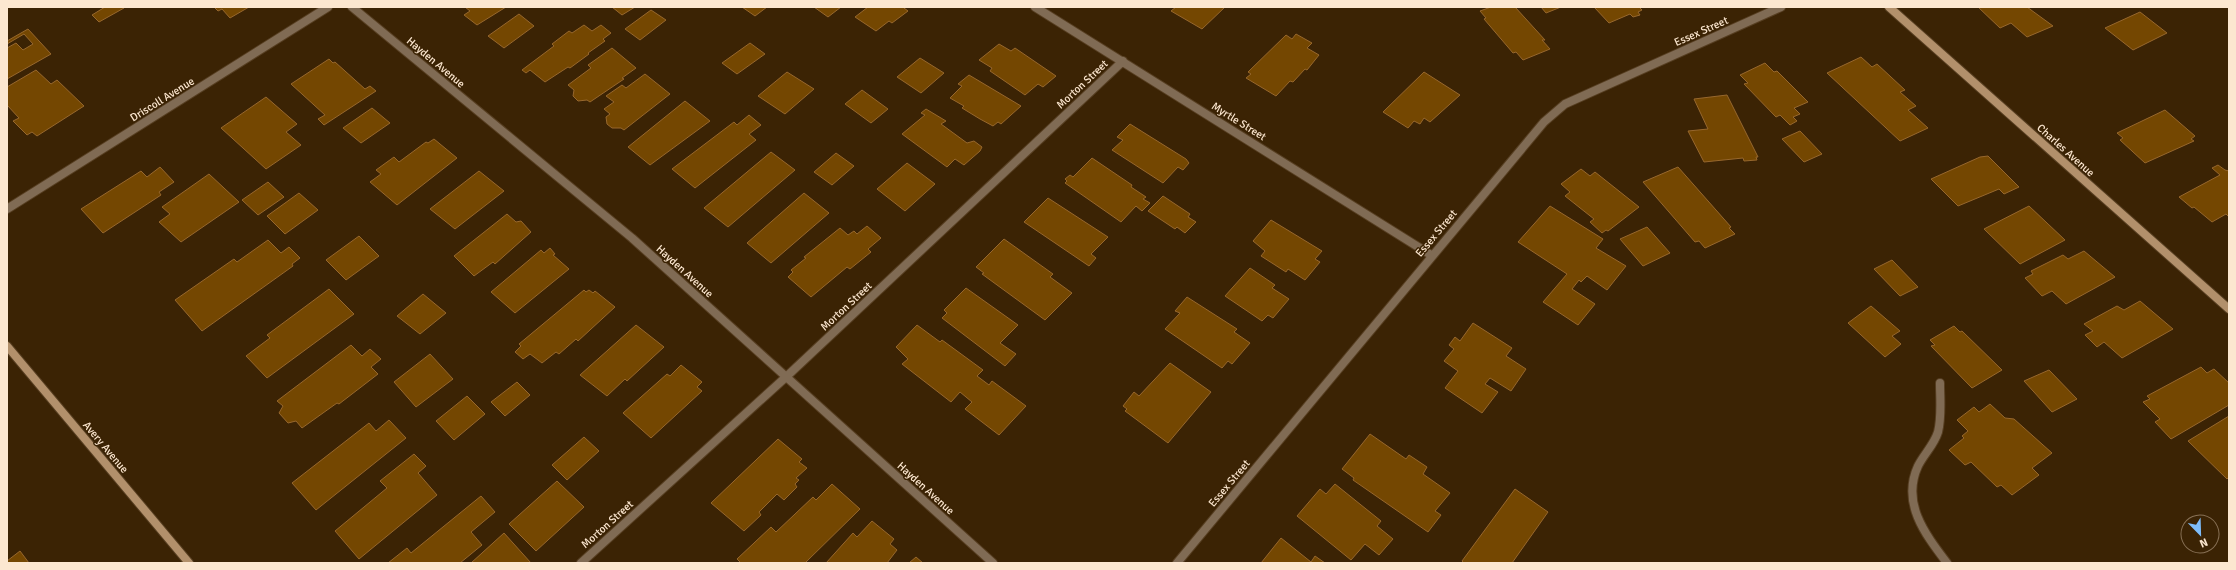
<svg xmlns="http://www.w3.org/2000/svg" width="2236" height="570" font-family="Signika,sans-serif">
<style>
.building{fill:#744701;stroke:#97672d}
.lines{fill:none;stroke-linecap:round;stroke-linejoin:round}
.lane-casing{stroke:#563e21;stroke-width:10}
.street-casing{stroke:#563e21;stroke-width:10}
.secondary-casing{stroke:#563e21;stroke-width:10}
.lane{stroke:#806b54;stroke-width:8}
.street{stroke:#806b54;stroke-width:8}
.secondary{stroke:#b2906b;stroke-width:8}
.labels{text-anchor:middle;stroke-width:3;stroke-linejoin:round;paint-order:stroke}
.street-label{font-size:11px;fill:#fce7d0;stroke:#3b2304}
</style>
<rect width="100%" height="100%" fill="#3b2304"/>
<path class="building" d="M105,7H123L124,8L99,22L92,15Z
M214,7H249L230,18L222,9L218,11Z
M465,7H506L477,25L464,15L470,11Z
M612,7H635L622,15Z
M742,7H767L755,16Z
M814,7H841L828,17Z
M868,7H906L904,8L908,11L892,23L889,21L876,31L855,17Z
M1176,7H1225L1202,29L1171,11Z
M1491,7H1515L1545,40H1542L1550,49L1523,60L1516,52L1513,53L1484,19L1486,18L1480,11Z
M1541,7H1561L1546,13Z
M1594,7H1639L1642,10L1638,12L1640,15L1633,17L1630,14L1609,23Z
M1978,7H2027L2053,26L2027,37L2011,23L2000,28Z
M651,10L666,20L640,40L625,29Z
M2140,12L2167,33L2133,50L2105,28Z
M519,14L534,26L504,48L488,36Z
M584,25L592,31L601,25L611,33L603,39L605,41L588,53L589,54L570,68L568,67L545,82L530,70L526,73L522,70L554,46L552,44L569,31L572,33Z
M28,29L51,54L7,79V48L16,43L23,50L33,44L24,34L7,44V41Z
M1296,34L1312,43L1307,48L1319,55L1307,70L1305,69L1293,82L1290,81L1276,96L1246,78L1251,74L1248,72L1286,35L1292,39Z
M750,43L765,54L737,74L722,63Z
M999,44L1011,51L1015,48L1056,76L1043,87L1038,84L1025,95L990,71L992,68L979,60Z
M612,48L636,68L622,78L624,79L590,102L587,100L578,101L573,96L574,90L568,85L591,68L588,65Z
M1861,57L1872,67L1877,64L1905,90L1900,92L1916,106L1908,110L1928,128L1900,141L1827,73Z
M920,58L944,73L921,93L897,77Z
M329,59L333,63L335,62L365,89L370,86L376,91L324,125L318,119L325,115L291,84Z
M1765,63L1774,72L1777,71L1808,102L1794,108L1800,114L1793,117L1797,121L1790,125L1780,115L1776,117L1744,84L1748,83L1740,75Z
M36,70L51,84L57,80L84,106L37,136L32,132L27,135L13,121L19,118L7,105V87Z
M787,72L814,89L785,114L758,96Z
M1424,72L1460,95L1430,122L1424,118L1420,124L1414,121L1408,128L1383,112Z
M645,74L670,94L624,130L621,128H612L607,124L606,117L610,114L604,109L614,102L606,96L622,85L626,88Z
M969,75L1021,106L1001,124L998,122L993,126L980,119L962,108L964,106L950,98L962,86L958,84Z
M862,90L888,109L871,123L845,104Z
M1727,95L1758,157H1756L1757,160L1744,161L1743,158L1704,162L1688,131L1708,129L1694,99Z
M266,97L297,124L286,132L301,145L266,169L221,128Z
M685,101L710,121L650,165L628,147Z
M372,108L390,123L361,143L343,128Z
M926,109L946,121L941,124L967,143L974,141L982,147L980,151L964,165L955,159L947,167L902,134L925,115L921,113Z
M2165,110L2195,136L2191,139L2194,141L2145,163L2120,140L2123,138L2117,133Z
M749,115L761,125L749,134L756,140L695,188L672,169L734,122L737,125Z
M1130,124L1186,159L1189,163L1183,170L1178,167L1163,183L1112,150L1123,140L1117,137Z
M1800,131L1822,154L1804,162L1782,139Z
M434,139L457,158L397,205L370,182L381,174L376,170L394,157L399,162L426,142L428,143Z
M771,152L795,170L728,227L704,208Z
M836,153L854,166L832,185L814,172Z
M1988,156L2019,187L2004,194L1999,189L1958,206L1931,179L1980,157Z
M1092,158L1132,185L1131,187L1146,197L1143,199L1150,203L1142,211L1136,206L1121,222L1065,183L1067,181L1065,179L1070,175L1073,177Z
M907,163L935,184L905,211L877,189Z
M2218,165L2225,170L2229,171V217L2226,214L2212,222L2194,207L2192,208L2179,197L2220,175L2212,168Z
M160,167L174,182L159,192L161,195L103,233L81,209L141,171L147,177Z
M1678,167L1731,227L1729,228L1735,234L1705,248L1699,241L1695,242L1643,182Z
M1581,169L1590,176L1595,172L1639,207L1608,231L1606,230L1602,233L1590,222L1594,219L1565,196L1570,192L1561,184Z
M479,171L504,191L455,229L430,209Z
M209,174L239,202L181,242L159,222L170,214L162,207Z
M268,182L284,197L258,215L242,200Z
M299,193L318,210L285,234L267,216Z
M804,193L829,213L771,263L747,243Z
M1163,196L1190,214L1188,217L1196,222L1185,233L1177,227L1175,229L1148,211Z
M1048,198L1108,237L1091,254L1096,258L1089,266L1024,222Z
M1550,206L1603,239L1596,248L1626,266L1607,290L1587,276L1581,282L1579,280L1572,289L1595,304L1578,325L1543,302L1567,274L1518,242Z
M2029,206L2065,240L2020,264L1984,229Z
M507,214L516,222L521,221L531,232L495,264L493,262L474,276L454,256Z
M1271,220L1322,251L1315,259L1320,262L1305,280L1288,269L1286,272L1261,256L1265,251L1253,241Z
M867,226L881,238L868,249L871,252L850,269L847,267L811,297L788,277L793,272L791,270L806,258L804,257L840,228L848,235L854,231L857,234Z
M1647,227L1670,253L1643,266L1620,239Z
M359,236L379,256L346,280L326,260Z
M1004,239L1053,274L1050,277L1072,293L1045,320L982,274L984,273L976,267Z
M268,240L281,253L289,247L300,258L292,264L293,266L202,331L175,300L234,259L237,262Z
M550,248L555,254L553,255L569,269L515,313L491,292L541,250L544,253Z
M2084,251L2115,277L2066,304L2052,291L2042,296L2025,278L2033,274L2031,271L2063,255L2068,259Z
M1892,260L1918,287L1900,296L1874,269Z
M1250,268L1275,285L1272,288L1289,299L1273,318L1268,315L1262,321L1225,296Z
M966,288L1018,325L1000,343L1016,354L1005,366L942,318L947,313L944,310Z
M329,289L354,314L267,378L246,356L270,338L267,335Z
M584,290L586,292L589,290L593,293L595,291L615,307L578,341L576,339L559,354L556,352L542,363L530,354L523,359L515,352L521,346L519,344Z
M423,294L446,313L420,334L397,316Z
M1187,297L1237,329L1234,332L1250,343L1232,364L1228,361L1222,368L1165,329L1180,313L1175,311Z
M2140,301L2173,329L2122,358L2104,342L2097,347L2085,335L2093,331L2084,324L2117,306L2124,310Z
M1871,306L1900,331L1892,336L1901,344L1885,357L1848,323Z
M1473,323L1512,348L1506,356L1526,369L1511,391L1490,378L1485,384L1498,392L1482,413L1445,388L1458,371L1444,361L1454,349L1449,345L1455,337L1460,341Z
M636,325L664,347L627,381L625,379L607,396L580,375Z
M917,325L940,342L942,340L983,370L977,376L989,385L992,381L1026,406L999,435L965,409L972,402L960,392L951,402L902,364L908,359L896,347Z
M1954,326L1960,332L1962,331L2002,370L1972,388L1931,346L1935,345L1930,340Z
M351,345L362,356L370,349L381,359L371,367L378,374L339,404L337,403L302,428L296,421L288,423L279,413L283,406L277,401Z
M430,354L453,379L416,407L394,382Z
M1170,363L1211,392L1168,443L1125,411L1127,409L1123,406L1134,392L1139,396Z
M681,365L702,382L697,387L702,391L651,438L623,413L667,374L670,376Z
M2201,367L2207,373L2214,369L2229,383V405L2171,439L2155,422L2160,419L2143,402L2150,399L2147,396Z
M2049,370L2077,399L2052,412L2024,381Z
M517,382L530,395L505,416L491,402Z
M467,396L485,414L454,440L436,421Z
M1990,404L2005,418L2014,419L2052,453L2032,468L2039,475L2012,495L2001,485L1997,487L1971,462L1965,465L1949,450L1964,438L1962,436L1968,431L1957,420L1974,407L1979,412Z
M2229,416V477L2227,479L2188,441Z
M389,420L406,438L316,510L292,483L369,423L376,431Z
M1370,434L1406,459L1409,455L1427,467L1423,474L1450,493L1435,511L1441,515L1428,532L1353,480L1354,478L1342,469Z
M584,437L599,451L567,480L552,465Z
M778,439L802,459L799,462L807,468L796,478L799,480L795,484L797,487L784,500L777,494L759,512L761,515L744,531L711,503Z
M414,454L426,466L418,473L437,495L359,559L335,531L387,488L380,481Z
M557,481L584,507L536,551L509,524Z
M832,484L860,509L805,563H741L737,559L771,527L776,532L813,497L816,500Z
M1335,484L1381,521L1377,526L1393,539L1379,555L1365,544L1351,560L1297,516L1320,489L1326,494Z
M1515,489L1548,512L1512,563H1464L1462,561Z
M481,496L495,512L471,532L482,545L460,563H388L407,548L411,553Z
M872,521L894,539L890,544L897,550L887,563H826L853,533L857,537Z
M504,533L531,563H471Z
M1281,538L1311,562L1315,556L1325,563H1261Z
M20,551L29,563H7V561Z
M916,557L923,563H909Z"/>
<g class="lines">
<g class="lane-casing">
<path id="lane" d="M1940,383C1940,399 1942,416 1938,432C1934,445 1924,454 1918,466C1901,503 1925,534 1947,563"/>
</g>
<g class="street-casing">
<path id="street" d="M352,7L632,238L993,563
M1035,7L1431,255
M7,209L328,7
M581,563L786,377L1123,61
M1177,563L1544,122L1565,104L1781,7"/>
</g>
<g class="secondary-casing">
<path id="secondary" d="M1889,7L2229,309
M7,346L189,563"/>
</g>
<use href="#lane" class="lane"/>
<use href="#street" class="street"/>
<use href="#secondary" class="secondary"/>
</g>
<g class="labels">
<g class="street-label">
<text transform="translate(1701 31) rotate(-24)" y="4">Essex Street</text>
<text transform="translate(436 62) rotate(40)" y="4">Hayden Avenue</text>
<text transform="translate(1082 84) rotate(-43)" y="4">Morton Street</text>
<text transform="translate(162 99) rotate(-32)" y="4">Driscoll Avenue</text>
<text transform="translate(1239 121) rotate(32)" y="4">Myrtle Street</text>
<text transform="translate(2066 150) rotate(42)" y="4">Charles Avenue</text>
<text transform="translate(1436 233) rotate(-50)" y="4">Essex Street</text>
<text transform="translate(685 271) rotate(42)" y="4">Hayden Avenue</text>
<text transform="translate(846 306) rotate(-43)" y="4">Morton Street</text>
<text transform="translate(106 447) rotate(50)" y="4">Avery Avenue</text>
<text transform="translate(1229 483) rotate(-50)" y="4">Essex Street</text>
<text transform="translate(926 488) rotate(42)" y="4">Hayden Avenue</text>
<text transform="translate(607 524) rotate(-42)" y="4">Morton Street</text>
</g>
</g>
<rect width="2236" height="570" fill="none" stroke="#fce7d0" stroke-width="16"/>
<g transform="translate(2200 534) rotate(157)"><circle r="19" fill="#3b2304" stroke="#887156"/>
<path d="M0-3L7 15L0 10L-7 15Z" fill="#7fbdfa"/>
<text y="-6" font-size="11" font-weight="bold" text-anchor="middle" fill="#fce7d0">N</text>
</g>
</svg>
